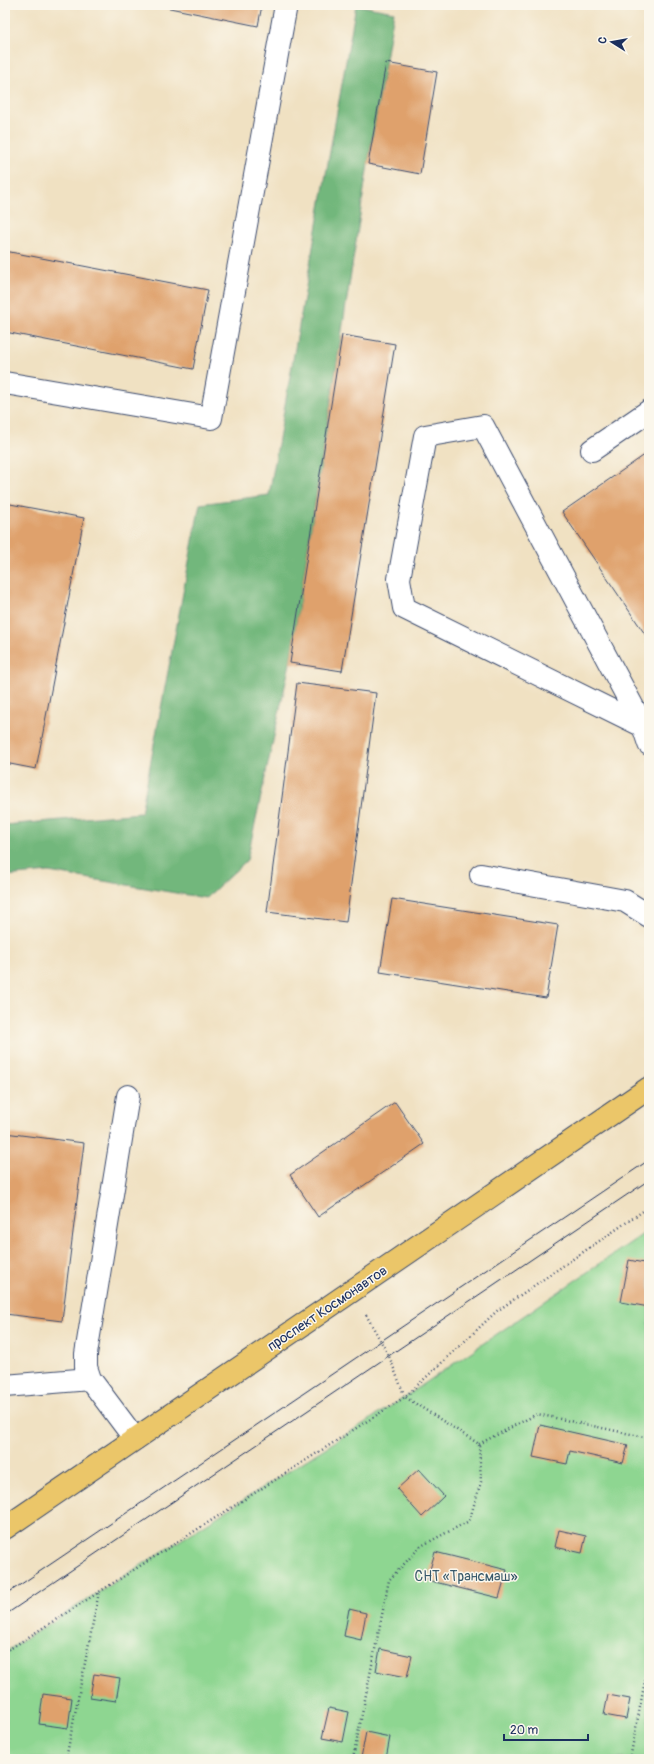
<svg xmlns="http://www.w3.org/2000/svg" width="654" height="1764" font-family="Pangolin,sans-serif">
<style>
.green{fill:#8ed691;stroke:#548278}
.forest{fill:#72b77b;stroke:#46736c}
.building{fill:#dfa16c}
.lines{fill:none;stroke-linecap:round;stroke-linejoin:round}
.minor-casing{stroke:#3b4a6d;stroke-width:24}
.major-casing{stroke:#3b4a6d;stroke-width:24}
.path{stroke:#3b4a6d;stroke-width:2.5;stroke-dasharray:1 3;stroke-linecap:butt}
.minor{stroke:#fff;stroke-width:22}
.major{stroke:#ebc669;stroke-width:22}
.tram{stroke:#1b2f5e;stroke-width:1}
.labels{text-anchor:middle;stroke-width:3;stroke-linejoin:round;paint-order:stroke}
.street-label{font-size:14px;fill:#1b2f5e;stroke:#fbf7ec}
.park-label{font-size:14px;fill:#38596b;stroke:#fbf7ec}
</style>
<rect width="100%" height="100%" fill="#fbf7ec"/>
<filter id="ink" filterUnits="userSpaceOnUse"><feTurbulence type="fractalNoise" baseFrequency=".025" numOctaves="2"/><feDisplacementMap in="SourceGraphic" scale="8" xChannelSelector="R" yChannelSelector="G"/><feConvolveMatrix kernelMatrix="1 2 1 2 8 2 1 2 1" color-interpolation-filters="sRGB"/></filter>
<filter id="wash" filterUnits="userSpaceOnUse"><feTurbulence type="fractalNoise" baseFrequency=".012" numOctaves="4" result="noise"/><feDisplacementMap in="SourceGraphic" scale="16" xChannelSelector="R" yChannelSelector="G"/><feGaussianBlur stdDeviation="0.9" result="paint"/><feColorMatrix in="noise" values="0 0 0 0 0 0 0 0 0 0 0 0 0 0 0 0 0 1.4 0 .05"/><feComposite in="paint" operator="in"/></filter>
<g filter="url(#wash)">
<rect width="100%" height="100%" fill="#f0e1c2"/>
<path class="green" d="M649,1230V1759H5V1652L405,1397Z"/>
<path class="forest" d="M356,5L394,12L368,164L290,663L247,860L206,898L49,872L5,876V825L141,813L200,504L269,495Z"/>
<g id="blocks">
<path class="building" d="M155,5H262L258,26Z
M386,63L437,72L420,174L368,164Z
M5,251L208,290L193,369L5,332Z
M342,335L395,344L342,671L290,663Z
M649,452V640L562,512Z
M5,503L84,518L36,769L5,763Z
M297,683L376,693L346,922L267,912Z
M392,899L558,925L546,998L380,972Z
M395,1102L424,1144L318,1217L290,1175Z
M5,1133L84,1143L62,1321L5,1314Z
M629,1260L649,1264V1307L621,1302Z
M540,1425L628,1445L623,1463L570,1451L567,1464L533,1457Z
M419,1469L444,1496L422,1517L397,1489Z
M559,1530L586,1536L582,1553L555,1547Z
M435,1552L507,1570L499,1598L427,1580Z
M349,1609L366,1613L361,1640L344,1636Z
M380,1649L412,1656L407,1677L376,1671Z
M94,1674L120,1678L116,1701L90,1697Z
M43,1694L72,1698L68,1728L39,1724Z
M608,1695L630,1699L626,1719L604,1715Z
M329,1708L349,1712L343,1742L322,1738Z
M366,1732L390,1737L386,1759L361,1758Z"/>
</g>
</g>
<g filter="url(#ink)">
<use href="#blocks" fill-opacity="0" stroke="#3b4a6d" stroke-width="1"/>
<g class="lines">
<g class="minor-casing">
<path id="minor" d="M5,383L211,418L286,5
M592,450L649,411
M643,726L404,608L399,579L425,436L483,426L643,726L649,744
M481,875L625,901L649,916
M128,1096L86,1354V1367L90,1379L135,1439
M5,1386L90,1379"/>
</g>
<g class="major-casing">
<path id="major" d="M5,1528L649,1088"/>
</g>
<path class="path" d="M479,1444L537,1414L649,1438
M5,1652L405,1397L497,1311L649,1207
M66,1759L99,1592
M353,1759L389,1580L421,1546L469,1521L481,1482L479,1444L405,1397L389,1356L365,1313
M630,1759L649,1660"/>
<use href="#minor" class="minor"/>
<use href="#major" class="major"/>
<path class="tram" d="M5,1595L649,1160
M5,1615L649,1180"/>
</g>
</g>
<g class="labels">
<g class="street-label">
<text transform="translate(327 1308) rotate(-34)" y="5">проспект Космонавтов</text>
</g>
<g class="park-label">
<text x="466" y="1581">СНТ «Трансмаш»</text>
</g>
</g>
<rect width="654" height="1764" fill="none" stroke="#fbf7ec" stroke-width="20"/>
<g transform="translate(612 42) rotate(281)" stroke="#fbf7ec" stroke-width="3" paint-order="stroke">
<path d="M0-3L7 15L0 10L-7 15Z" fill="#1b2f5e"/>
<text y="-6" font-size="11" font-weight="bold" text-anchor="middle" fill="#1b2f5e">С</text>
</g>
<path d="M504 1734v6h84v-6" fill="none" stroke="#1b2f5e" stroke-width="2"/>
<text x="510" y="1734" font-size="12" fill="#1b2f5e" stroke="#fbf7ec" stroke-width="3" paint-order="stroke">20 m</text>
</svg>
